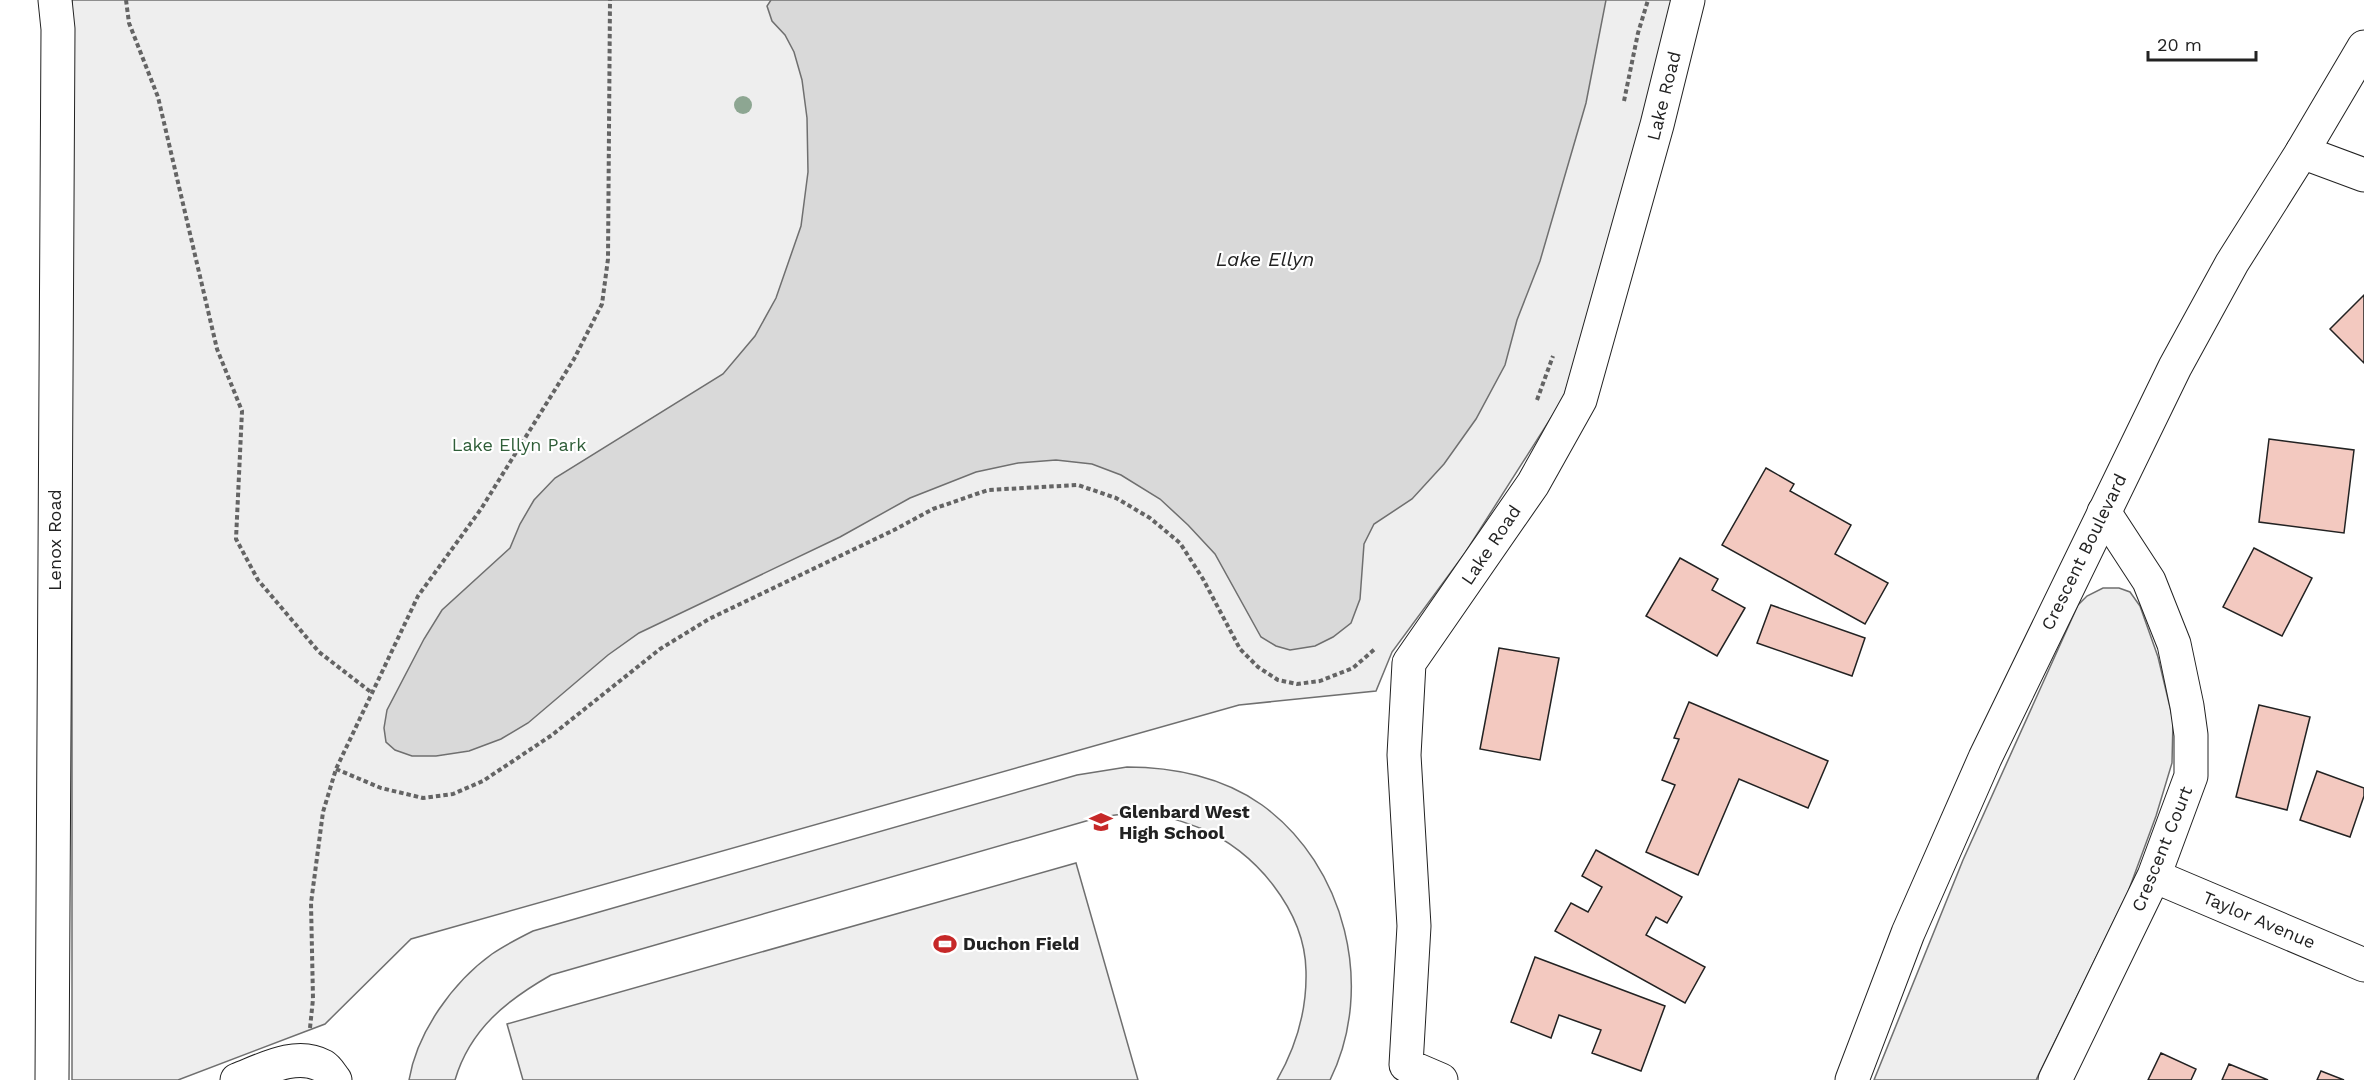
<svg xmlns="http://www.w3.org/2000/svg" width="2364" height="1080" font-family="'Work Sans',sans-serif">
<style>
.green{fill:#eee;stroke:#6f6f6f;stroke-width:1.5}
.water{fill:#d9d9d9;stroke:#6f6f6f;stroke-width:1.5}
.building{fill:#f3c9c0;stroke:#222;stroke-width:1.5}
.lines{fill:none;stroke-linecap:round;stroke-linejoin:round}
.minor-casing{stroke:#222;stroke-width:35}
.tertiary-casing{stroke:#222;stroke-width:35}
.path{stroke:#646464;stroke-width:4;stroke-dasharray:4.5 3;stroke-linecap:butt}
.minor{stroke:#fff;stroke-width:33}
.tertiary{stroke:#fff;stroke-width:33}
.tree{fill:#8da692}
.labels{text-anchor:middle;stroke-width:4.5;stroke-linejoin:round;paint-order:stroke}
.street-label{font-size:18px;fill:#222;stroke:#fff}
.park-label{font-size:18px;fill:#2f5e38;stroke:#fff}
.poi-label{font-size:18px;font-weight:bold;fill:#222;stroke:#fff;text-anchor:start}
.water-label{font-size:20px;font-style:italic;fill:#222;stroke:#fff}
</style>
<rect width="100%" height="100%" fill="#fff"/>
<path class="green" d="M72,0H1673L1605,265L1563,399L1465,553L1392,652L1376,691L1239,705L411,939L325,1024L178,1080H72Z
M2103,588H2119L2130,592L2140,606L2158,657L2173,720L2172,763L2156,816L2128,892L2036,1080H1874L1963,860L2078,605L2087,596Z
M1127,767C1173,767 1223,777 1262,805C1345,865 1376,987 1330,1080H1277C1296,1047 1307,1011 1306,971C1305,911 1255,850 1200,828C1181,821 1160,813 1139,813C1123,813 1108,816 1093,819L551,975C507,1000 470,1029 455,1080H409C417,1032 453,982 492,954C505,945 519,938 533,931L1077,775Z
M1076,863L1138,1080H523L507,1024Z"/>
<path class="water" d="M771,0H1606L1586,103L1540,261L1517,320L1505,365L1476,419L1444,464L1412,499L1374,524L1364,544L1360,599L1351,623L1333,637L1315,646L1290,650L1276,646L1261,637L1215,554L1188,525L1160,499L1121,475L1092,464L1056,460L1018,463L976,472L910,498L840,537L639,633L608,655L528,723L501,739L469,751L436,756H412L395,750L386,742L384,728L387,710L424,639L442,610L510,548L520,524L534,500L555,478L723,374L755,336L776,298L801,226L808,172L807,118L802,80L794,52L785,35L772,21L767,6Z"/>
<path class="building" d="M2364,295V363L2330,329Z
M2269,439L2354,450L2344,533L2259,522Z
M1766,468L1794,484L1790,491L1851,525L1835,554L1888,583L1865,624L1722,545Z
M2254,548L2312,578L2282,636L2223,607Z
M1680,558L1718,579L1712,590L1745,608L1717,656L1646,616Z
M1771,605L1865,638L1852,676L1757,643Z
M1499,648L1559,658L1540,760L1480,749Z
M1689,702L1828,761L1808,808L1739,779L1698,875L1646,852L1675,785L1662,780L1679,739L1674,738Z
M2259,705L2310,717L2287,810L2236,797Z
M2317,771L2364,788V796L2350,837L2300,820Z
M1596,850L1682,897L1667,923L1656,917L1646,935L1705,967L1685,1003L1555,931L1571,903L1588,912L1602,887L1582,876Z
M1535,957L1665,1006L1641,1071L1592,1053L1601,1030L1559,1015L1551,1038L1511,1022Z
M2161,1053L2196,1069L2191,1080H2148Z
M2229,1064L2268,1080H2222Z
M2321,1071L2344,1080H2317Z"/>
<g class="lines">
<g class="minor-casing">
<path id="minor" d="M2302,152L2364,175
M2154,876L2364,965
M52,1080L58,29L55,0
M237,1080C263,1070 296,1051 323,1066C328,1069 331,1075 335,1080
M1441,1080L1406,1065L1414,926L1404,755L1409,663L1533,484L1580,400L1657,125L1688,0
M2055,1080L2154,876L2191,776V735L2187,706L2174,644L2149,581L2104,512"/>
</g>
<g class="tertiary-casing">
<path id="tertiary" d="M1852,1080L1908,933L1985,758L2175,367L2232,263L2302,152L2364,47"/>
</g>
<path class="path" d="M126,0L129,23L158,97L217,349L242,411L236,539L258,580L319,652L372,693
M1624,101L1638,33L1648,0
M1537,400L1553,356
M336,769L381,788L423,798L453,794L483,781L552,735L660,649L709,619L894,530L933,509L988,490L1078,485L1116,498L1150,518L1180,543L1203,579L1240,649L1258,667L1278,680L1297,684L1320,681L1353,668L1376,648
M310,1028L313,999L311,903L323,812L336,769L418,596L481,509L574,359L602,304L608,259L610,0"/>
<use href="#minor" class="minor"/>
<use href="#tertiary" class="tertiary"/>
</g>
<circle class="tree" cx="743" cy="105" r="9"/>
<defs>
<g id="school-bare" transform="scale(1.8)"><path d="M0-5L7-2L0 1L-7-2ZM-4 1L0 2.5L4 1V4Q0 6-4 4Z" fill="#c62828" stroke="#fff" stroke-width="2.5" paint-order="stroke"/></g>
<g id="stadium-bare" transform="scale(1.8)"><path d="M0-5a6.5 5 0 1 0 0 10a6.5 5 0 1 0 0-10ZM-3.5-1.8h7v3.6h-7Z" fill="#c62828" stroke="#fff" stroke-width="2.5" paint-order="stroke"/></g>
</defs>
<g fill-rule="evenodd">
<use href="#school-bare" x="1101" y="822"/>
<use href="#stadium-bare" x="945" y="944"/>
</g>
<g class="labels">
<g class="street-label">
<text transform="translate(1664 96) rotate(-76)" y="6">Lake Road</text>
<text transform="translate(55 540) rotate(-90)" y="6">Lenox Road</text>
<text transform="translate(1491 545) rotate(-56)" y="6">Lake Road</text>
<text transform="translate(2084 552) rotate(-64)" y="6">Crescent Boulevard</text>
<text transform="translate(2162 849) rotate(-68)" y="6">Crescent Court</text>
<text transform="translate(2259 920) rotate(23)" y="6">Taylor Avenue</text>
</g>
<g class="park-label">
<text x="519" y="451">Lake Ellyn Park</text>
</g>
<g class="poi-label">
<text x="1119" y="818">Glenbard West<tspan x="1119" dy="21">High School</tspan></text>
<text x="963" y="950">Duchon Field</text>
</g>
<g class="water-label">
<text x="1265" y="266">Lake Ellyn</text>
</g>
</g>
<path d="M2148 51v9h108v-9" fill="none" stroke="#222222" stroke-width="3"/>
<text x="2157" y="51" font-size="18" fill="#222222" stroke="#ffffff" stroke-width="4.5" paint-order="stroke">20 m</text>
</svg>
